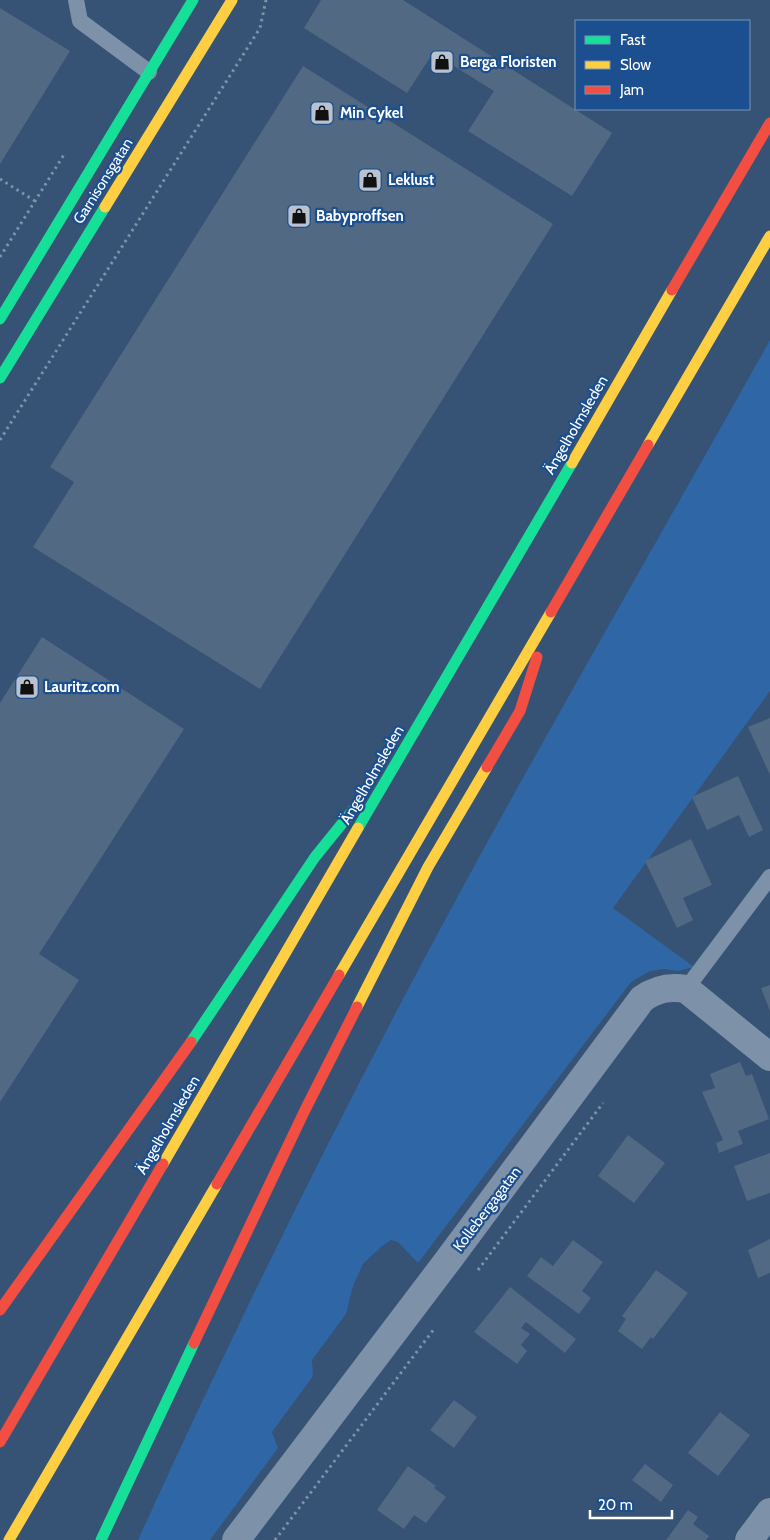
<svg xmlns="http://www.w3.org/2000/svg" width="770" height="1540" font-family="Cabin,sans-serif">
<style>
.green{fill:#2f66a5}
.building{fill:#526984}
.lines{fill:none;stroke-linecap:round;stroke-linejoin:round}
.path{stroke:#7d92a8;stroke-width:3;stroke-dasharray:2.5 4;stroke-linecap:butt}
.lane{stroke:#7d92a8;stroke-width:16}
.street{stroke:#7d92a8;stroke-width:28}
.fast{stroke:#16e098;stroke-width:11}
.slow{stroke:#ffcf43;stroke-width:11}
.jam{stroke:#f24e42;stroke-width:11}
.labels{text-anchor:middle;stroke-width:4.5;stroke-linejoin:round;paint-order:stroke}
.poi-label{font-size:15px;font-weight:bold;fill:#fff;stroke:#1b4f8f;text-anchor:start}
.street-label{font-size:15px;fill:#fff;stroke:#1b4f8f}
</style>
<rect width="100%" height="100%" fill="#365274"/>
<path class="green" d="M770,340V691L613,908L694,967L678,971L664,969L650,971L631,982L418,1263L398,1242L391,1240L381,1247L363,1264L353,1286L346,1314L312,1360L313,1376L272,1432L278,1448L210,1540H138C249,1296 369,1056 499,821C588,660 680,501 770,340Z"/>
<path class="building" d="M321,0H403L612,133L572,196L468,131L494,91L433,53L407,93L304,28Z
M0,8L70,51L0,164Z
M303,66L553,224L260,689L33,547L74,482L50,467Z
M42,637L184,729L39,954L79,980L0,1102V703Z
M770,718V775L748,727Z
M738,776L763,830L749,837L739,815L707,830L692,797Z
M691,839L712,885L683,898L693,920L677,928L645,861Z
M770,985V1011L761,988Z
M740,1062L746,1076L752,1074L769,1119L738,1131L743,1144L719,1153L716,1143L723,1140L702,1092L715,1088L710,1074Z
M628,1135L665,1163L634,1203L598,1176Z
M770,1153V1193L747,1201L734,1166Z
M770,1239V1273L758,1278L748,1250Z
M573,1240L603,1262L582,1291L591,1298L579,1314L527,1276L541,1257L553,1266Z
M656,1270L688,1293L653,1339L651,1337L642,1349L618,1331L626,1319L622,1316Z
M510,1287L576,1339L565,1353L526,1322L521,1328L530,1334L521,1345L527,1351L517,1364L474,1332Z
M454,1400L477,1417L454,1448L430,1430Z
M720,1412L750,1435L718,1476L688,1453Z
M645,1464L673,1485L661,1502L632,1480Z
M408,1466L436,1486L434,1488L446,1497L426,1523L414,1515L404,1529L377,1510Z
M688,1510L698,1517L693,1524L709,1536L706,1540H666Z"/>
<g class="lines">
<path class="path" d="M0,179L35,201
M0,257L65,153
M0,440L260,28L266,0
M478,1270L603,1103
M275,1540L434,1329"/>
<path class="lane" d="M76,0L80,21L149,72
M686,989L770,877"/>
<path class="street" d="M236,1540L449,1259L642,999C656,989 669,986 686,989L770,1057
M749,1540L770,1512"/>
<path class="fast" d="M0,319L193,0
M0,378L105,207
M358,828L572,463
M191,1042L315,857L353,810
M101,1540L194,1343"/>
<path class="slow" d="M105,207L232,0
M648,445L770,236
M572,463L672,290
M339,975L551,612
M357,1007L428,867L487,767
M163,1164L358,828
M9,1540L217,1184"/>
<path class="jam" d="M672,290L770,123
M551,612L648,445
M487,767L520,711L537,657
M217,1184L339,975
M0,1310L191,1042
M194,1343L305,1110L357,1007
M0,1442L163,1164"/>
</g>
<defs>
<g id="shop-square" transform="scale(1.25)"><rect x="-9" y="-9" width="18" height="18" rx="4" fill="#b9c2ce" stroke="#1b4f8f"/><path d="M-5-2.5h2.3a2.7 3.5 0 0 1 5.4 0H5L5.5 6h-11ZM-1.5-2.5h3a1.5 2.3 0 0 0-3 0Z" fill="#111"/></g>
</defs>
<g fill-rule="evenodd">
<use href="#shop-square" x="442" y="62"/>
<use href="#shop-square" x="322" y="113"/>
<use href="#shop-square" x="370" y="180"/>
<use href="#shop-square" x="299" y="216"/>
<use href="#shop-square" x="27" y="687"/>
</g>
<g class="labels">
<g class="poi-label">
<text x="460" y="67">Berga Floristen</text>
<text x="340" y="118">Min Cykel</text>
<text x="388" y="185">Leklust</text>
<text x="316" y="221">Babyproffsen</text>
<text x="44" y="692">Lauritz.com</text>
</g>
<g class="street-label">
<text transform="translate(103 181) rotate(-58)" y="5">Garnisonsgatan</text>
<text transform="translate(576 425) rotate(-60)" y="5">Ängelholmsleden</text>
<text transform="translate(372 775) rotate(-60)" y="5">Ängelholmsleden</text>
<text transform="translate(168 1125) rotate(-60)" y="5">Ängelholmsleden</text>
<text transform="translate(487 1209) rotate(-53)" y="5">Kollebergagatan</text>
</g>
</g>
<rect x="575" y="20" width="175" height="90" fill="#1b4f8f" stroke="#7695bc"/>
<rect x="585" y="36" width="25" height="8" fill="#16e098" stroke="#7695bc"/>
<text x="620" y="45" font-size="15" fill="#ffffff">Fast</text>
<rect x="585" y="61" width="25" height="8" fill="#ffcf43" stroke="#7695bc"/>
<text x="620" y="70" font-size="15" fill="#ffffff">Slow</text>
<rect x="585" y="86" width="25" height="8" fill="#f24e42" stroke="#7695bc"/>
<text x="620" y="95" font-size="15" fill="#ffffff">Jam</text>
<path d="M590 1510v8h82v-8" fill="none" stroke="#ffffff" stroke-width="2.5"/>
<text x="598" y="1510" font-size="15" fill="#ffffff" stroke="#1b4f8f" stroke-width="4" paint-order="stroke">20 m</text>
</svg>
